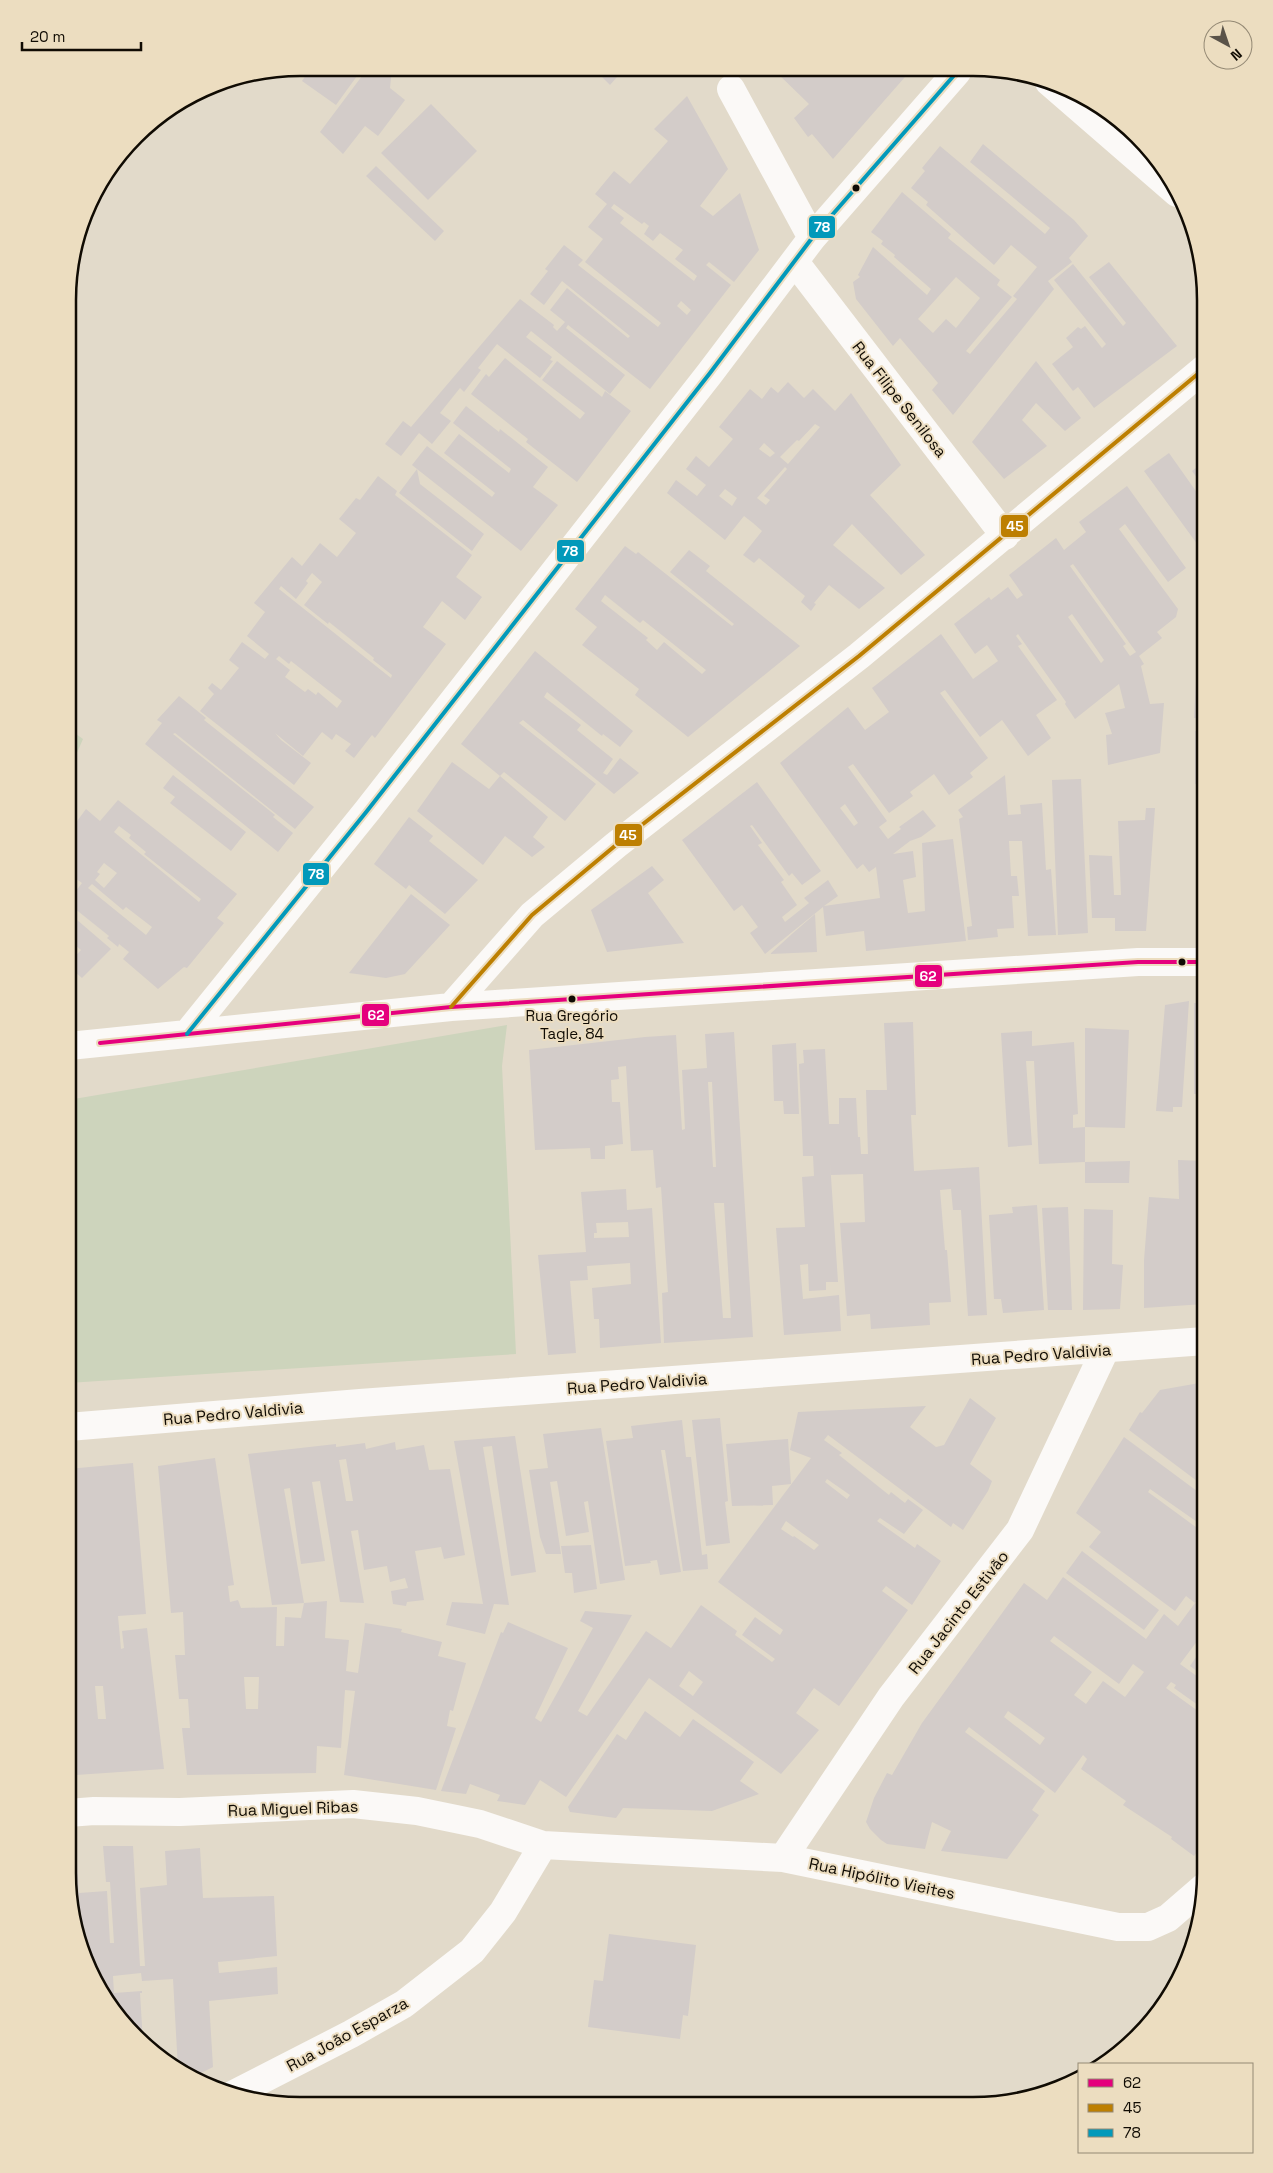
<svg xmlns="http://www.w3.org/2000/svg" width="1273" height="2173" font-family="'Space Grotesk',sans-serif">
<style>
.green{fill:#cdd4bc}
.building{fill:#d3ccc9;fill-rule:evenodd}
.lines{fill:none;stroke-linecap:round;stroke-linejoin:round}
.minor{stroke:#fbf9f7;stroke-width:28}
.bus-1-casing{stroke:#ecddc0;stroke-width:8}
.bus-2-casing{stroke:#ecddc0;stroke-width:8}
.bus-3-casing{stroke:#ecddc0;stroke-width:8}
.bus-1{stroke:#e5007d;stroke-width:4}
.bus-2{stroke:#bd7f01;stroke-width:4}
.bus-3{stroke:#0299ba;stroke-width:4}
.bus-dot{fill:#100b03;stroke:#ecddc0;stroke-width:2}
.labels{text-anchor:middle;stroke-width:4;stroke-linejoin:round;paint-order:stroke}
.bus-label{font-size:15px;fill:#100b03;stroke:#ecddc0}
.street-label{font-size:16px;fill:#100b03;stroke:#ecddc0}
.rim{fill:none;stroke:#100b03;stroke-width:2.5}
.line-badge{stroke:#ecddc0;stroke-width:2}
.badge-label{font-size:14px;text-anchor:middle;font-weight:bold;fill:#fff}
</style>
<rect width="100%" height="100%" fill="#e2daca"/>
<path class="green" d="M69,729L83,739L69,771Z
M507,1025L502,1066L516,1354L68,1383V1100Z"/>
<path class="building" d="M311,68H346L357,76L336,105L302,81Z
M368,68H392L390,88L405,100L378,136L365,126L343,154L320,132Z
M594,69H624L610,85Z
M774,70L899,71L905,77L833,159L812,134L808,137L794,118L809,104Z
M687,96L728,169L700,206L713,216L740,193L759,250L734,282L709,262L706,265L731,285L650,389L568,325L566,328L625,375L610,394L531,331L526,337L552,357L550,360L553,361L540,378L497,344L478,368L481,370L464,392L460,388L440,413L451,421L432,444L419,433L401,456L385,444L403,421L411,427L520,299L554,325L553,327L557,331L565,322L550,310L567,288L628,338L630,336L562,281L544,305L530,294L548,271L545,269L564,245L583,260L578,265L658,327L661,323L585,262L603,239L588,227L607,204L595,194L614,171L630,184L668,141L654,129ZM614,204L642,224L644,222L649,226L644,234L653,241L660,233L683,250L675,259L697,276L694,281L620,223L624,218L611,208ZM681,301L691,310L687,315L677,306Z
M431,104L477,151L428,200L381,153Z
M983,144L1074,220L1088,236L1069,258L1072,262L1048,281L1054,289L953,415L932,390L938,383L900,338L893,346L856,299L853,282L860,277L858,275L873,247L927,295L931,289L894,257L895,255L881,244L883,241L871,232L902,192L951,234L948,238L1000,280L997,285L1012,297L966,351L970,354L1017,299L1013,296L1037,267L1011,245L994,265L926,205L928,202L911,188L925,171L922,168L940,146L1045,234L1050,228L970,162ZM956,277L980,298L956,328L946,319L933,333L918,319Z
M376,166L444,231L435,241L366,176Z
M1109,262L1177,346L1094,408L1078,387L1073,391L1052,364L1073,347L1066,338L1078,327L1081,329L1085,326L1102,348L1106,344L1054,280L1073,264L1123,326L1126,323L1089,277Z
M505,358L580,419L585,413L542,380L557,361L602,397L605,391L631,411L577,482L526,442L528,439L471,394L486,374L489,377Z
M1036,361L1081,418L1065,431L1036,403L1022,420L1047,446L1004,479L972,442Z
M788,382L804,398L813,389L835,411L851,393L901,465L870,495L925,555L901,575L852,524L833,545L885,588L859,609L829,585L814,603L816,604L811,611L801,602L805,596L759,558L754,563L743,555L762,531L753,523L744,516L725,540L667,493L676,480L697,496L706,485L686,469L696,456L709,467L733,439L719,427L750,389L762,399L771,387L778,393ZM815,424L820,427L788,464L780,457L797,440L799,441ZM764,443L775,453L770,457L759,449ZM785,467L787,469L764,496L770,500L766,505L757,498ZM725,489L737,498L732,506L719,496Z
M466,406L499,432L500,429L548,467L533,487L558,505L521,551L417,469L420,484L484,534L472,551L399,493L417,469L412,465L427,446L492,497L495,493L444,453L459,434L509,473L511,469L453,423Z
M1169,453L1205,504V552H1203L1144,471Z
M1205,461V489L1192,471Z
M378,476L397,491L395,495L472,555L456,577L482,597L465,620L442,601L423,627L446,644L375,738L372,735L354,758L345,751L351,744L336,734L332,740L322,732L303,756L275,733L281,740L311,763L294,785L200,711L214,694L208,688L212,683L221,690L239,668L229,660L242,642L265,659L269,654L247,636L265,612L254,603L292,557L302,566L320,543L337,557L356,533L339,519L356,498L360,500ZM312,573L322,582L304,605L328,624L329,622L374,658L373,660L392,675L391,678L279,589L281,586L296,599L308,583L306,581ZM279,656L289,664L291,661L342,701L337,708L318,692L316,695L308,689L305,692L285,677L290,670L276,659Z
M1127,486L1186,568L1168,582L1125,524L1119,529L1178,609L1176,617L1157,632L1162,638L1139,656L1144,664L1141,666L1150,704L1164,703L1160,753L1108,765L1106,735L1112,734L1105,713L1125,708L1119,684L1075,719L1065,704L1066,702L1018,634L1016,636L1022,644L1018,646L1057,700L1036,715L1051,738L1028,756L1002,720L980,737L945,690L940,693L988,758L970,773L973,777L949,795L934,774L910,792L913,796L889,813L853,764L848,767L887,821L879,827L888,839L901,829L899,827L923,810L936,826L921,837L910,841L893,854L913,851L916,877L903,880L908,913L925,911L922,843L953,839L966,941L866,951L864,931L826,936L823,907L765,954L750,933L758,927L742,905L734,911L682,840L757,782L821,871L802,885L792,873L789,876L752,825L750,826L762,843L758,845L784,880L781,882L797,905L782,917L785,922L809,903L804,898L828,880L838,896L824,906L880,898L876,867L869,872L863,864L857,869L780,763L848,707L865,730L889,712L872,688L941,634L973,679L998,661L987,645L975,654L954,624L989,597L991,600L1008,587L1017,599L1023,595L1009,575L1056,538L1064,550L1086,532L1079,522ZM1073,564L1136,652L1130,656L1123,646L1126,644L1070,566ZM1072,614L1104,660L1101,663L1068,617ZM845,804L858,823L854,826L840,808Z
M625,546L636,554L638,552L732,626L734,624L670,572L689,550L710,566L706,571L800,646L688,737L635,695L639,689L582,645L597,627L575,609ZM605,595L640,623L643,620L706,670L702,674L664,642L657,650L646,640L648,638L601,601Z
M1204,598H1205V719L1194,718L1200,609L1203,610Z
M535,651L633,731L620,747L603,734L602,736L547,692L544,697L581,725L577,730L613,759L603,773L607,775L620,758L639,773L614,794L523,720L519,723L596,784L565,821L504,772L500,776L548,817L533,837L545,847L532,857L505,836L483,865L417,811L452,762L489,789L500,776L461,744Z
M179,696L206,718L204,720L314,807L295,829L175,733L173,734L275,815L273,817L293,833L278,852L145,744L162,723L157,720Z
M1195,731L1205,732V785L1195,784Z
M173,775L246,832L231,851L170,803L175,797L163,788Z
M1005,775L1008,815L1021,814L1020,805L1042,803L1046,870L1051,869L1056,935L1028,936L1022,841H1009L1011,876H1017L1019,896H1012L1014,928L997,929L998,937L968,940L967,927L972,926L959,819L963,817L958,810Z
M1081,779L1088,933L1058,935L1052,780Z
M118,800L237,894L217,918L224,923L187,968L184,967L158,989L123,959L129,952L119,944L118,947L107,938L109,936L69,904V900L82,883L75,878L69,886V832L86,809L100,821ZM119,826L131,835L129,838L146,852L144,854L201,899L199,902L114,832ZM104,863L117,873L104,888L95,880L100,874L97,872ZM92,884L123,910L126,907L152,927L146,935L88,888Z
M1146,808H1155L1146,931H1115V918H1092L1089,855L1112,856L1114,895H1121L1118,821L1145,820Z
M409,817L433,836L429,841L478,880L445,914L409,885L406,889L374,864Z
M652,866L664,880L648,893L684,943L607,952L591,910Z
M411,894L450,925L405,974L386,978L349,973Z
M69,913L111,949L82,978L69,967V963L81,950L69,940Z
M815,914L817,952L770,954L793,933Z
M1189,1001L1182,1107H1173V1112L1156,1111L1165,1005Z
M1194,1003H1205V1094H1194Z
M913,1022L916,1115H911L914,1171L979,1167L987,1315L968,1316L961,1210H953L951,1189L940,1190L945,1250H947L951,1302L929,1303L930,1325L871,1329L870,1314L847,1316L840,1223L865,1222L863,1174L831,1175L830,1162L838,1282H826V1290L809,1291L808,1264L800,1265L803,1299L839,1295L841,1331L784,1335L776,1228L805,1227L802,1177L814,1176L813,1156H803L799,1064L804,1063L803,1050L825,1049L829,1124H839V1098H856L858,1137H860L861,1154H868L866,1090H887L884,1023Z
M1085,1028L1129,1030L1125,1128L1085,1127Z
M1032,1031V1046L1074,1042L1078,1114L1073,1115V1128L1085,1127V1162L1039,1164L1034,1061H1026L1032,1145L1008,1147L1001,1033Z
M734,1032L753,1337L664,1343L662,1293L668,1292L661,1187L656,1188L653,1150L631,1151L626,1066L618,1067L619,1079L611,1080L612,1102H620L623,1144L605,1146V1159H591L590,1148L535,1150L529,1050L645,1037L676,1035L682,1130L685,1129L682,1070L707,1068L705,1034ZM708,1082H712L716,1167H713ZM714,1203H724L731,1318H723Z
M796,1043L799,1114H784L783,1101H774L772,1045Z
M1178,1160L1204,1161L1205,1304L1144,1308V1260L1149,1197L1179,1199Z
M1130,1161L1129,1183H1085V1162Z
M626,1189L627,1210L652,1208L661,1343L600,1348L599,1319H594L592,1288L631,1284L630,1263L587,1266L588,1280L570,1281L576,1353L548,1355L538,1255L586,1252L581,1192ZM628,1222L629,1237L594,1238V1233H597L596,1223Z
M1037,1205L1044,1310L1003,1313L1001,1299H994L989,1215L1013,1213L1012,1207Z
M1068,1207L1072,1310H1048L1042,1208Z
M1084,1209L1113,1210L1112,1264L1123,1265L1120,1309L1083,1310Z
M1205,1382V1487L1129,1430L1140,1412L1142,1413L1160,1390Z
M970,1398L996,1418L970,1464L992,1481L988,1491L963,1530L953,1523L951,1527L828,1435L824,1440L842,1453L839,1455L889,1495L891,1492L905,1503L908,1499L923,1510L904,1534L880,1518L877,1521L915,1548L917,1544L941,1561L912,1605L886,1586L882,1591L908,1610L839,1706L814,1688L796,1713L819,1730L781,1774L649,1678L566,1797L540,1780L525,1805L497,1801L500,1795L470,1784L466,1794L441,1791L501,1632L503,1633L508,1622L568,1648L535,1718L541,1722L593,1628L580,1621L585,1611L632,1615L578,1711L587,1716L646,1631L671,1648L701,1605L737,1631L735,1635L772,1662L775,1659L742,1635L755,1617L780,1635L783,1630L718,1582L811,1458L790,1450L798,1412L926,1406L910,1427L936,1447L944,1445ZM827,1479L850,1495L847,1499L825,1482ZM786,1521L802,1533L819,1545L814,1550L794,1536L793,1537L781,1529ZM689,1671L703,1682L693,1696L679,1686Z
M720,1418L728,1501L725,1502L730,1543L706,1546L692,1420Z
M682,1420L686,1457H691L702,1555L707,1554L708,1569L683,1571L665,1450H661L681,1572L660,1575L657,1560L650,1561L651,1563L625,1566L606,1441L633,1438L631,1426Z
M601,1428L625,1580L600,1584L588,1501L584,1502L589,1532L566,1536L557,1481L550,1482L561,1554H546L540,1537L529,1470L548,1468L543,1434Z
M515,1436L536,1572L511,1576L492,1446L483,1447L509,1605L494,1604L485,1634L446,1625L452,1602L483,1604L454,1441Z
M1124,1437L1205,1497V1516L1200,1524L1150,1489L1148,1492L1204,1533L1205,1531V1589L1195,1603L1186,1596L1175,1611L1089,1547L1101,1532L1076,1513Z
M788,1439L791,1484L772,1486L773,1505L732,1506L726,1444Z
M395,1442L396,1450L424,1445L429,1470L450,1469L465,1555L444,1559L441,1547L415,1551L424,1600L407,1602L406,1606L393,1604L391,1591L408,1588L405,1578L390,1582L387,1566L364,1570L358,1530L351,1531L364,1603L340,1602L320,1481L312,1482L325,1561L301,1564L290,1488L284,1489L304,1603L272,1605L248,1454L336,1444V1447L365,1443L366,1449ZM346,1459L353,1501H346L339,1460Z
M215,1458L234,1585L228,1586L230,1602L238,1600L241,1608L277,1607L276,1646H284L285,1617L301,1618L304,1603L327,1601L325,1638L349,1640L346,1671L358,1673L365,1623L402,1629L401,1632L442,1642L438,1656L466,1663L453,1711L450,1710L447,1726L456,1728L436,1790L344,1775L355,1691L345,1690L341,1748L317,1746L316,1773L187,1775L182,1728H190L188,1699H179L175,1655H185L183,1612L171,1613L158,1466ZM244,1677H259L258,1709H246Z
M133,1463L146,1614L118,1616L121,1649L124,1648L122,1631L147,1628L164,1769L76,1775L68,1699V1469ZM95,1686H103L106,1719H98Z
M591,1545L597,1589L574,1593L572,1573H565L561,1546Z
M1082,1551L1159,1610L1144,1630L1066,1573Z
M1063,1577L1146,1639L1164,1614L1178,1626L1195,1603L1205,1610V1625L1196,1638L1198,1640L1180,1664L1205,1682V1710L1174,1688L1176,1685L1171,1682L1166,1688L1205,1716V1841L1194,1856L1171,1839L1172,1837L1123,1805L1126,1801L1081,1769L1087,1759L1083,1755L1055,1793L969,1727L965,1732L1045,1791L1032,1810L1039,1815L1007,1859L941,1851L951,1831L932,1822L925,1849L887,1844L881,1840L870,1829L866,1822L874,1798L887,1773L892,1775L922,1723L1024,1583L1047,1600ZM1054,1636L1119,1684L1133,1664L1144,1672L1125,1697L1103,1681L1086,1704L1074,1695L1092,1672L1050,1641ZM1008,1711L1045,1738L1040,1745L1004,1717Z
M1205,1644V1677L1190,1666Z
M645,1711L680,1737L693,1719L754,1762L740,1781L759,1794L712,1811L623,1808L616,1818L570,1812L568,1807L617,1734L626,1740Z
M103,1846H133L140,1966H145L140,1888L167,1885L165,1851L200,1848L203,1898L274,1896L277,1956L218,1962L219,1973L277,1967L278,1994L209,2001L213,2067L193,2077L178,2069L173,1979L142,1981L141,1973L113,1976L114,1993L142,1991V1993H140L143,2042L115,2014L112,2008L110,1993L105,1994L80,1948L68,1873V1848H76L79,1893L107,1891L110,1943H114L110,1882H106Z
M609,1934L696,1945L688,2016L683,2015L680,2039L588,2027L594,1980L603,1981Z"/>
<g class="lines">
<path class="minor" d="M1049,82L1177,193
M731,89L812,238
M795,262L1005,536
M451,1007L532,915L616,845L859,656L1205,368
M187,1034L367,811L710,373L812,238L957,72
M69,1046L451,1007L1138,962H1205
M68,1427L360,1403L1205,1341
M68,1813L94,1811L180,1812L353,1804L417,1811L480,1824L543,1845L783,1858L1118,1927H1148L1168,1918L1205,1886
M783,1858L891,1697L1020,1530L1105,1350
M234,2094L351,2034L404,2004L472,1951L503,1912L543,1845"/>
<g class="bus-1-casing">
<path id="bus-1" d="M100,1043L451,1007L1138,962H1205"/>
</g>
<g class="bus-2-casing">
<path id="bus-2" d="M451,1007L532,915L616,845L859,656L1205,368"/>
</g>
<g class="bus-3-casing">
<path id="bus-3" d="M187,1034L367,811L710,373L812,238L957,72"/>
</g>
<use href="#bus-1" class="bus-1"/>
<use href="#bus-2" class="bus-2"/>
<use href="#bus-3" class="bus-3"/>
</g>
<g class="bus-dot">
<circle cx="856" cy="188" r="4.5"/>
<circle cx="1182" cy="962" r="4.5"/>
<circle cx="572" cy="999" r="4.5"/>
</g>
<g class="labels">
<g class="bus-label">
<text x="572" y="1021">Rua Gregório<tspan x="572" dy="18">Tagle, 84</tspan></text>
</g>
<g class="street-label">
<text transform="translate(900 399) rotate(52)" y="6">Rua Filipe Senilosa</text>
<text transform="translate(1041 1354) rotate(-4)" y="6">Rua Pedro Valdivia</text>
<text transform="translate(637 1383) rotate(-4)" y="6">Rua Pedro Valdivia</text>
<text transform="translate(233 1413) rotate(-5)" y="6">Rua Pedro Valdivia</text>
<text transform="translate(958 1612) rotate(-52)" y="6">Rua Jacinto Estivão</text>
<text transform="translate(293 1808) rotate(-2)" y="6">Rua Miguel Ribas</text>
<text transform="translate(882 1878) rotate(12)" y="6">Rua Hipólito Vieites</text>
<text transform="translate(347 2034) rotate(-29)" y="6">Rua João Esparza</text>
</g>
</g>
<path d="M0 0H1273V2173H0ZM300 76H973A224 224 0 0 1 1197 300V1873A224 224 0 0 1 973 2097H300A224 224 0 0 1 76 1873V300A224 224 0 0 1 300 76Z" fill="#ecddc0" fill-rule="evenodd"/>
<path class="rim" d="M300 76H973A224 224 0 0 1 1197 300V1873A224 224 0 0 1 973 2097H300A224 224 0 0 1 76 1873V300A224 224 0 0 1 300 76Z"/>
<g class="line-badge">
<rect x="808" y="215" width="28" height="24" rx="5" fill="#0299ba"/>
<rect x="1000" y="514" width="29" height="24" rx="5" fill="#bd7f01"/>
<rect x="556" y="539" width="29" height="24" rx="5" fill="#0299ba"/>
<rect x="614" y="823" width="29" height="24" rx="5" fill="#bd7f01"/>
<rect x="302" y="862" width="28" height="24" rx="5" fill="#0299ba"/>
<rect x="914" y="964" width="29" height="24" rx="5" fill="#e5007d"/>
<rect x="361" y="1003" width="29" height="24" rx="5" fill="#e5007d"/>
</g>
<g class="badge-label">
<text x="822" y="232">78</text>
<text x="1015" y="531">45</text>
<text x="570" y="556">78</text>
<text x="628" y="840">45</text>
<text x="316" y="879">78</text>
<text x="928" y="981">62</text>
<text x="376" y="1020">62</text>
</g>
<rect x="1078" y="2063" width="175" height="90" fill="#ecddc0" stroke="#948974"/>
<rect x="1088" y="2079" width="25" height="8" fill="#e5007d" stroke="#948974"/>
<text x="1123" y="2088" font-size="15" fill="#100b03">62</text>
<rect x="1088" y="2104" width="25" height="8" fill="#bd7f01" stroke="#948974"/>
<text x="1123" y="2113" font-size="15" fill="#100b03">45</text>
<rect x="1088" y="2129" width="25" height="8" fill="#0299ba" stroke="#948974"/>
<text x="1123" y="2138" font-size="15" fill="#100b03">78</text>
<g transform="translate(1228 45) rotate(140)"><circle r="24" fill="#ecddc0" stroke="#948974"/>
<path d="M0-4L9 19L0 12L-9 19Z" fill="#5a5349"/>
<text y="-8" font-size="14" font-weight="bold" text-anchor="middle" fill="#100b03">N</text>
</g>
<path d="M22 42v8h119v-8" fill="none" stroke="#100b03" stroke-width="2.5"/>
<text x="30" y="42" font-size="15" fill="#100b03" stroke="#ecddc0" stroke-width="4" paint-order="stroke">20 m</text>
</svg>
